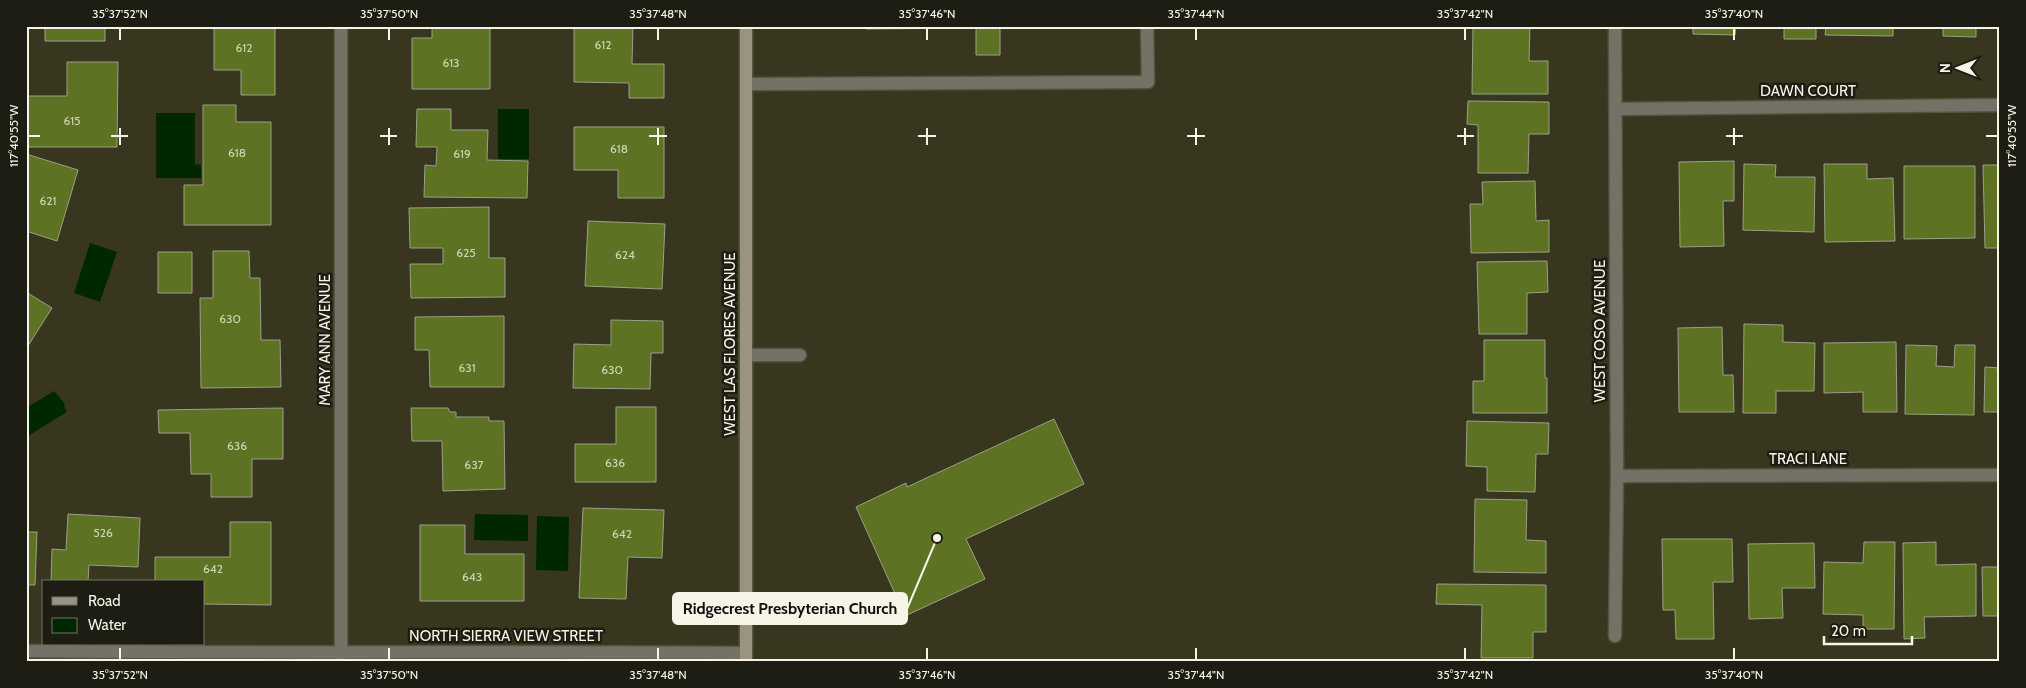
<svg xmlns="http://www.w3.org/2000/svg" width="2026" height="688" font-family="Cabin,sans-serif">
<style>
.water{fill:#002800}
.building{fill:#5e7224;stroke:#99a188}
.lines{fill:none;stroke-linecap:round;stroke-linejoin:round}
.service-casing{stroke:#56543f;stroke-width:15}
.minor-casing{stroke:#56543f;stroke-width:15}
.secondary-casing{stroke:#56543f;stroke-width:15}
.service{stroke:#767167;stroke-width:12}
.minor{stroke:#767167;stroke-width:12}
.secondary{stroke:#9b9282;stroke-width:12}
.ticks{fill:none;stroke:#f6f4e6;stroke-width:2}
.labels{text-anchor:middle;stroke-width:5;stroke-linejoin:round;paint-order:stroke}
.number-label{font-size:12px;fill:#d0d4b6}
.street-label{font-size:15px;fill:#f6f4e6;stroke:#1e1d13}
.leader{fill:none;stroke:#f6f4e6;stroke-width:2}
.callout-dot{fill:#f6f4e6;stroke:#1e1d13;stroke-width:2}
.callout{fill:#f6f4e6;stroke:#f6f4e6;stroke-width:2}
.callout-label{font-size:16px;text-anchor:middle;font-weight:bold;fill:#111}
.neatline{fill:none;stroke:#f6f4e6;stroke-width:2}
.ticks-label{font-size:12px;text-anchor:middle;fill:#f6f4e6}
</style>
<rect width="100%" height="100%" fill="#38361f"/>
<path class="water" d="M498,109H529V159H498Z
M156,113H195V164L201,165V178H156Z
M90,243L117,252L100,302L74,293Z
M54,391L65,404L64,406L67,412L28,436L26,434V408Z
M475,514L528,515V541L474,540Z
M537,516L569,517L568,571L536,570Z"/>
<path class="building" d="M45,26H105V41H45Z
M214,26H275V95H241V70H214Z
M432,26H490V89H412V38H432Z
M574,26H633L632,64H664V98H629V83L574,82Z
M866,26H1037L1000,27V55H976V28L866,29Z
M1473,26H1530L1529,61H1548V94H1472Z
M1693,26H1736L1735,35L1693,34Z
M1784,26H1816V39H1784Z
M1826,26H1893V36L1825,35Z
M1943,26H1976V37L1943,36Z
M67,62H118L117,147H27V96H67Z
M1468,101L1549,102V134H1529L1528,173H1478V125L1467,124Z
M203,105H236V122H271V225H184V185H203Z
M417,109H451V130H488L487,160L528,161L527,198L424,197L425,165L436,166L437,147H416Z
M574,127H664V198H618V170H574Z
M26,154L78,170L57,241L26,231Z
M1734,161V201H1723L1724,246L1680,247L1679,162Z
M1744,164L1776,165L1775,177H1815L1814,232L1743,230Z
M1824,164H1867V179L1893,178L1895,241L1825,242Z
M1983,165H2000V248H1985Z
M1904,166H1975V238L1904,239Z
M1535,181L1536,221L1549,220V252L1471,253L1470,204H1483L1482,182Z
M489,207V258H505V297L411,298L410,264H443V248H410L409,208Z
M588,221L665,224L662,289L585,286Z
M213,251H249L250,278H260L261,340H280L281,387L201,388L200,298H213Z
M158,252H192V293H158Z
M1547,261L1548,292L1527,293V334H1479L1477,262Z
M26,292L52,308L26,349Z
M504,316V387H430L429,350H415V317Z
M611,320L663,321V353H651L650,389L573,388L574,344L611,345Z
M1744,324L1783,325V342L1815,343L1814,391H1776V413H1743Z
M1722,327L1723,375H1733L1734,412H1679L1678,328Z
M1484,340H1545V378H1547V413H1473V381H1484Z
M1896,342L1897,412H1863V392L1824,393V343Z
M1906,345L1937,346L1936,366L1954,367L1955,345H1975L1974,415L1905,414Z
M1985,367L2000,368V412H1984Z
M616,407H656V482H575V444H616Z
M283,408V459H252V497H211V474H191L190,433H159L158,410Z
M411,408H448L450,412H456V417H489V421H504L505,489L443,491L442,441H412Z
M1054,419L1084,484L966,539L985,579L905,616L856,507L906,483L907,487Z
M1467,421L1549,423L1548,454H1536L1535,492L1487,491V467L1466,466Z
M1475,499L1527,500L1526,540L1546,541V573L1474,572Z
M583,508L664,510L662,558L628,557L626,599L579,598Z
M68,514L140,518L138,567L89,565L88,582H51L52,549L66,550Z
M230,522H271V605L204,604V582H155V557H230Z
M420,525H465V554H524V601H420Z
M26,532H37L35,585H26Z
M1662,539H1732L1733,582H1713L1714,639H1676L1675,610H1663Z
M1864,542H1895L1894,629H1863V615L1823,614L1824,562L1863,563Z
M1936,542V565L1976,564V616L1924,617L1925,638L1904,639L1903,543Z
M1814,543L1815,588H1782L1783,618L1749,619L1748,544Z
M1982,567H2000V616H1983Z
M1437,584L1546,585V632H1533V658H1481L1482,605L1436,604Z"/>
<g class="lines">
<g class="service-casing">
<path id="service" d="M747,84L1148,82L1147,26
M747,355H800"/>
</g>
<g class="minor-casing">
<path id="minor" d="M1615,26L1617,476L1615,636
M1616,109L2000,105
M1617,476L2000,475
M26,651C266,654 506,651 746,653
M341,654V26"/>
</g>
<g class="secondary-casing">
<path id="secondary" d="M746,662V26"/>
</g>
<use href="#service" class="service"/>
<use href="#minor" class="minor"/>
<use href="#secondary" class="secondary"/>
</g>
<path class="ticks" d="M120,28V40M389,28V40M658,28V40M927,28V40M1196,28V40M1465,28V40M1734,28V40M120,128V145M389,128V145M658,128V145M927,128V145M1196,128V145M1465,128V145M1734,128V145M28,136H40M111,136H128M380,136H397M649,136H667M918,136H936M1187,136H1205M1457,136H1474M1726,136H1743M1986,136H1998M120,648V660M389,648V660M658,648V660M927,648V660M1196,648V660M1465,648V660M1734,648V660"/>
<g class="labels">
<g class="number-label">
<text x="603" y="49">612</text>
<text x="244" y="52">612</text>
<text x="451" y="67">613</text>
<text x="72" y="125">615</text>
<text x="619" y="153">618</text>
<text x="237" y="157">618</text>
<text x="462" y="158">619</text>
<text x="48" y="205">621</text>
<text x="466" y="257">625</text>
<text x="625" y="259">624</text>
<text x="230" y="323">630</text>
<text x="467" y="372">631</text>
<text x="612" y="374">630</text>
<text x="237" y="450">636</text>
<text x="615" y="467">636</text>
<text x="474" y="469">637</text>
<text x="103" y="537">526</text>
<text x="622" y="538">642</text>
<text x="213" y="573">642</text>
<text x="472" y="581">643</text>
</g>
<g class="street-label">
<text x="1808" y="96">DAWN COURT</text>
<text transform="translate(1600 331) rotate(-90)" y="5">WEST COSO AVENUE</text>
<text transform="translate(325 340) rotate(-90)" y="5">MARY ANN AVENUE</text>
<text transform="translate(730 344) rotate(-90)" y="5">WEST LAS FLORES AVENUE</text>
<text x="1808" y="464">TRACI LANE</text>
<text x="506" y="641">NORTH SIERRA VIEW STREET</text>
</g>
</g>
<path class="leader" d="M937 538L907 609"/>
<circle class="callout-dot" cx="937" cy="538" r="5"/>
<rect class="callout" x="673" y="593" width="234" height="31" rx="5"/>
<g class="callout-label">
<text x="790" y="614">Ridgecrest Presbyterian Church</text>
</g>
<rect width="2026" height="688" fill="none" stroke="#1e1d13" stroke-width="55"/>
<rect x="42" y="580" width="162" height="65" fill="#1e1d13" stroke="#747367"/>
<rect x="52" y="597" width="25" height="8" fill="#9b9282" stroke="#747367"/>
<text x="88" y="606" font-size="15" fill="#f6f4e6">Road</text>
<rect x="52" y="618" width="25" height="15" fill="#002800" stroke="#747367"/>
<text x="88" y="630" font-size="15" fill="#f6f4e6">Water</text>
<g transform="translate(1958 68) rotate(270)" stroke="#1e1d13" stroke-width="4" paint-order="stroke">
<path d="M0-4L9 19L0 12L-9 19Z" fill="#f6f4e6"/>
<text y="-8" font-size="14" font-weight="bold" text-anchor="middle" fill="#f6f4e6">N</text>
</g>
<path d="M1824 636v8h88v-8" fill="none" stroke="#f6f4e6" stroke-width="2.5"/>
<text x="1831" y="636" font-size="15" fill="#f6f4e6" stroke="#1e1d13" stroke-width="4" paint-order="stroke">20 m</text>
<rect x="28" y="28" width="1970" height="632" class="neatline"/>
<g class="ticks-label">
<text x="120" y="18">35°37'52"N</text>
<text x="389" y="18">35°37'50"N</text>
<text x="658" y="18">35°37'48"N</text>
<text x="927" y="18">35°37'46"N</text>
<text x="1196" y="18">35°37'44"N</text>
<text x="1465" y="18">35°37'42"N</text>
<text x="1734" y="18">35°37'40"N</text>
<text transform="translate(2012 136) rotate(-90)" y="4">117°40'55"W</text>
<text transform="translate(14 136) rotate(-90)" y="4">117°40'55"W</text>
<text x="120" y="679">35°37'52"N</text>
<text x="389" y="679">35°37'50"N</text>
<text x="658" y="679">35°37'48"N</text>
<text x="927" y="679">35°37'46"N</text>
<text x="1196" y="679">35°37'44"N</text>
<text x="1465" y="679">35°37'42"N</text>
<text x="1734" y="679">35°37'40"N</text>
</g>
</svg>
